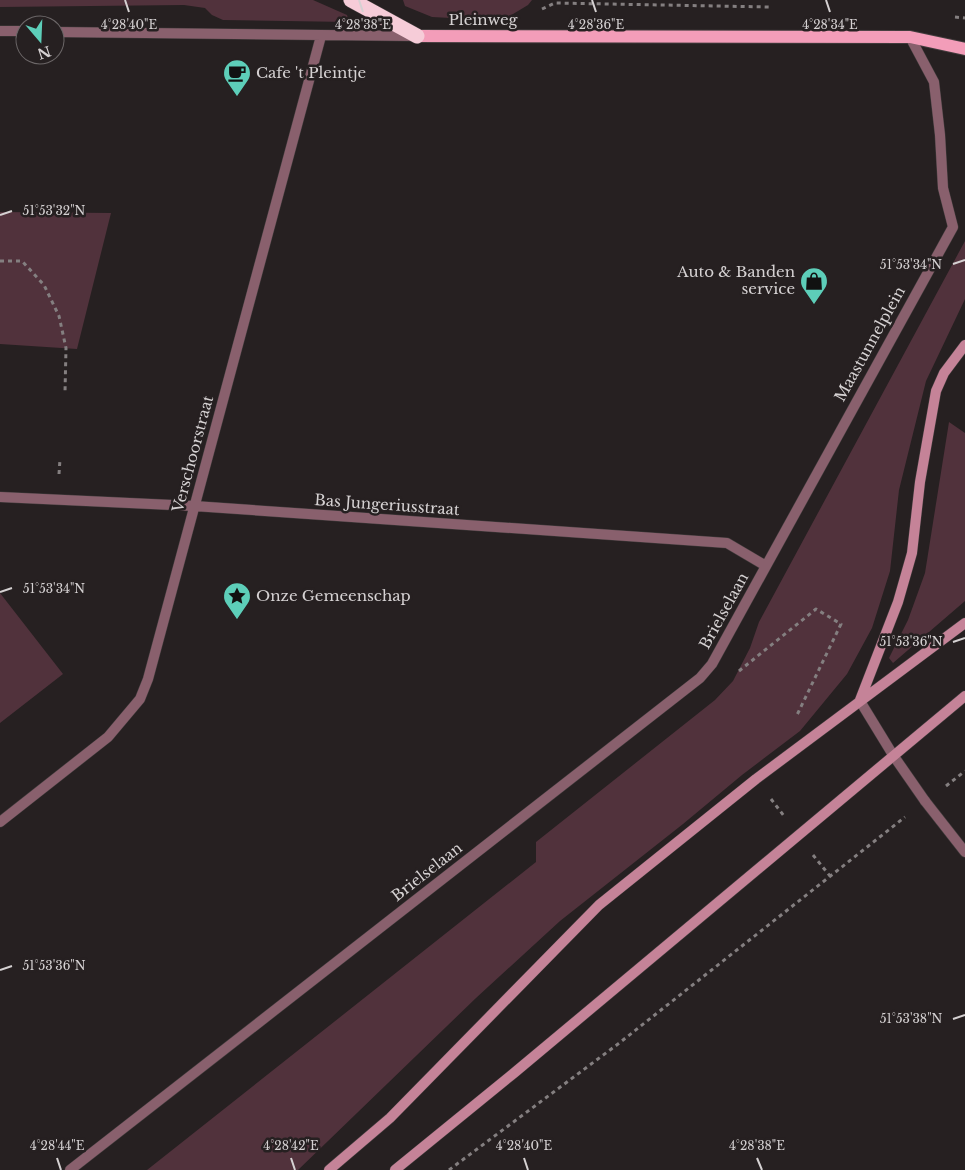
<svg xmlns="http://www.w3.org/2000/svg" width="965" height="1170" font-family="'Libre Baskerville',serif">
<style>
.green{fill:#51323c}
.lines{fill:none;stroke-linecap:round;stroke-linejoin:round}
.lane-casing{stroke:#423c3d;stroke-width:11}
.street-casing{stroke:#423c3d;stroke-width:11}
.secondary-casing{stroke:#423c3d;stroke-width:11}
.primary-casing{stroke:#423c3d;stroke-width:14}
.highway-casing{stroke:#423c3d;stroke-width:16}
.path{stroke:#847f80;stroke-width:3;stroke-dasharray:4 4;stroke-linecap:butt}
.lane{stroke:#89606d;stroke-width:10}
.street{stroke:#89606d;stroke-width:10}
.secondary{stroke:#c58398;stroke-width:10}
.primary{stroke:#f39db9;stroke-width:12}
.highway{stroke:#f6ccd8;stroke-width:15}
.ticks{fill:none;stroke:#d5d1d2;stroke-width:2}
.labels{text-anchor:middle;stroke-width:5;stroke-linejoin:round;paint-order:stroke}
.street-label{font-size:15px;fill:#d5d1d2;stroke:#262021}
.poi-label{font-size:15px;fill:#d5d1d2;stroke:#262021;text-anchor:start}
.ticks-label{font-size:12px;text-anchor:middle;fill:#d5d1d2;stroke:#262021;stroke-width:5;stroke-linejoin:round;paint-order:stroke}
</style>
<rect width="100%" height="100%" fill="#262021"/>
<path class="green" d="M0,0H313L347,15L349,22L223,20L212,15L205,8L184,5L0,7Z
M403,0H532L528,5L508,17L489,20L432,17L405,6Z
M0,212L111,213L77,349L0,344Z
M965,241V299L926,381L899,490L890,571L872,628L847,674L800,731L742,775L683,824L560,921L476,998L298,1170H147L536,862V842L715,700L733,681L750,648L759,622Z
M949,422L965,433V601L893,663L889,658L908,620L925,573Z
M0,593L63,674L0,723Z"/>
<g class="lines">
<g class="lane-casing">
<path id="lane" d="M925,801L965,852"/>
</g>
<g class="street-casing">
<path id="street" d="M0,31H25
M55,32L414,36
M0,497L194,506L727,543L766,566
M860,701L893,755L925,801
M0,822L108,737L140,699L148,679L321,36
M70,1170L700,678L712,664L953,227L943,188L940,135L934,82L910,37"/>
</g>
<g class="secondary-casing">
<path id="secondary" d="M860,700L898,602L912,553L920,482L936,391L944,373L965,345
M329,1170L390,1118L599,905L756,779L965,623
M395,1170L514,1073L965,696"/>
</g>
<g class="primary-casing">
<path id="primary" d="M417,36L910,37L965,49"/>
</g>
<g class="highway-casing">
<path id="highway" d="M351,0L417,36"/>
</g>
<path class="path" d="M542,9L555,3L769,7
M955,17L965,18
M0,261H22L44,285L59,316L66,348L65,392
M59,474L60,459
M739,671L816,609L841,624L797,715
M946,786L965,771
M771,799L784,816
M813,855L830,876
M449,1170L618,1044L905,817"/>
<use href="#lane" class="lane"/>
<use href="#street" class="street"/>
<use href="#secondary" class="secondary"/>
<use href="#primary" class="primary"/>
<use href="#highway" class="highway"/>
</g>
<path class="ticks" d="M125,0L129,12M359,0L363,12M592,0L596,12M826,0L830,12M0,215L12,211M953,264L965,260M0,592L12,588M953,642L965,638M0,970L12,966M953,1019L965,1015M57,1158L61,1170M291,1158L295,1170M524,1158L528,1170M757,1158L762,1170"/>
<defs>
<g id="cafe-pin" transform="scale(1.4375)"><path d="M0 17L-7.5 6A9.5 9.5 0 1 1 7.5 6Z" fill="#5dceb9" stroke="#262021"/><path d="M-5.5-4.5H6V0H3Q3 3.5 0 3.5H-2.5Q-5.5 3.5-5.5 0ZM3-3.2v2h1.7v-2ZM-6 4.5H4V6H-6Z" fill="#111"/></g>
<g id="shop-pin" transform="scale(1.4375)"><path d="M0 17L-7.5 6A9.5 9.5 0 1 1 7.5 6Z" fill="#5dceb9" stroke="#262021"/><path d="M-5-2.5h2.3a2.7 3.5 0 0 1 5.4 0H5L5.5 6h-11ZM-1.5-2.5h3a1.5 2.3 0 0 0-3 0Z" fill="#111"/></g>
<g id="sight-pin" transform="scale(1.4375)"><path d="M0 17L-7.5 6A9.5 9.5 0 1 1 7.5 6Z" fill="#5dceb9" stroke="#262021"/><path d="M0-6L1.8-2.2L6-1.7L2.9 1.2L3.7 5.4L0 3.3L-3.7 5.4L-2.9 1.2L-6-1.7L-1.8-2.2Z" fill="#111"/></g>
</defs>
<g fill-rule="evenodd">
<use href="#cafe-pin" x="237" y="73"/>
<use href="#shop-pin" x="814" y="281"/>
<use href="#sight-pin" x="237" y="596"/>
</g>
<g class="labels">
<g class="street-label">
<text x="483" y="25">Pleinweg</text>
<text transform="translate(870 344) rotate(-61)" y="5">Maastunnelplein</text>
<text transform="translate(193 454) rotate(-75)" y="5">Verschoorstraat</text>
<text transform="translate(387 505) rotate(4)" y="5">Bas Jungeriusstraat</text>
<text transform="translate(724 611) rotate(-61)" y="5">Brielselaan</text>
<text transform="translate(427 872) rotate(-38)" y="5">Brielselaan</text>
</g>
<g class="poi-label">
<text x="256" y="78">Cafe 't Pleintje</text>
<text x="795" y="277" text-anchor="end">Auto &amp; Banden<tspan x="795" dy="17">service</tspan></text>
<text x="256" y="601">Onze Gemeenschap</text>
</g>
</g>
<g class="ticks-label">
<text x="129" y="29">4°28'40"E</text>
<text x="363" y="29">4°28'38"E</text>
<text x="596" y="29">4°28'36"E</text>
<text x="830" y="29">4°28'34"E</text>
<text x="54" y="215">51°53'32"N</text>
<text x="911" y="269">51°53'34"N</text>
<text x="54" y="593">51°53'34"N</text>
<text x="911" y="646">51°53'36"N</text>
<text x="54" y="970">51°53'36"N</text>
<text x="911" y="1023">51°53'38"N</text>
<text x="57" y="1150">4°28'44"E</text>
<text x="291" y="1150">4°28'42"E</text>
<text x="524" y="1150">4°28'40"E</text>
<text x="757" y="1150">4°28'38"E</text>
</g>
<g transform="translate(40 40) rotate(161)"><circle r="24" fill="#262021" stroke="#6c6768"/>
<path d="M0-4L9 19L0 12L-9 19Z" fill="#5dceb9"/>
<text y="-8" font-size="14" font-weight="bold" text-anchor="middle" fill="#d5d1d2">N</text>
</g>
</svg>
